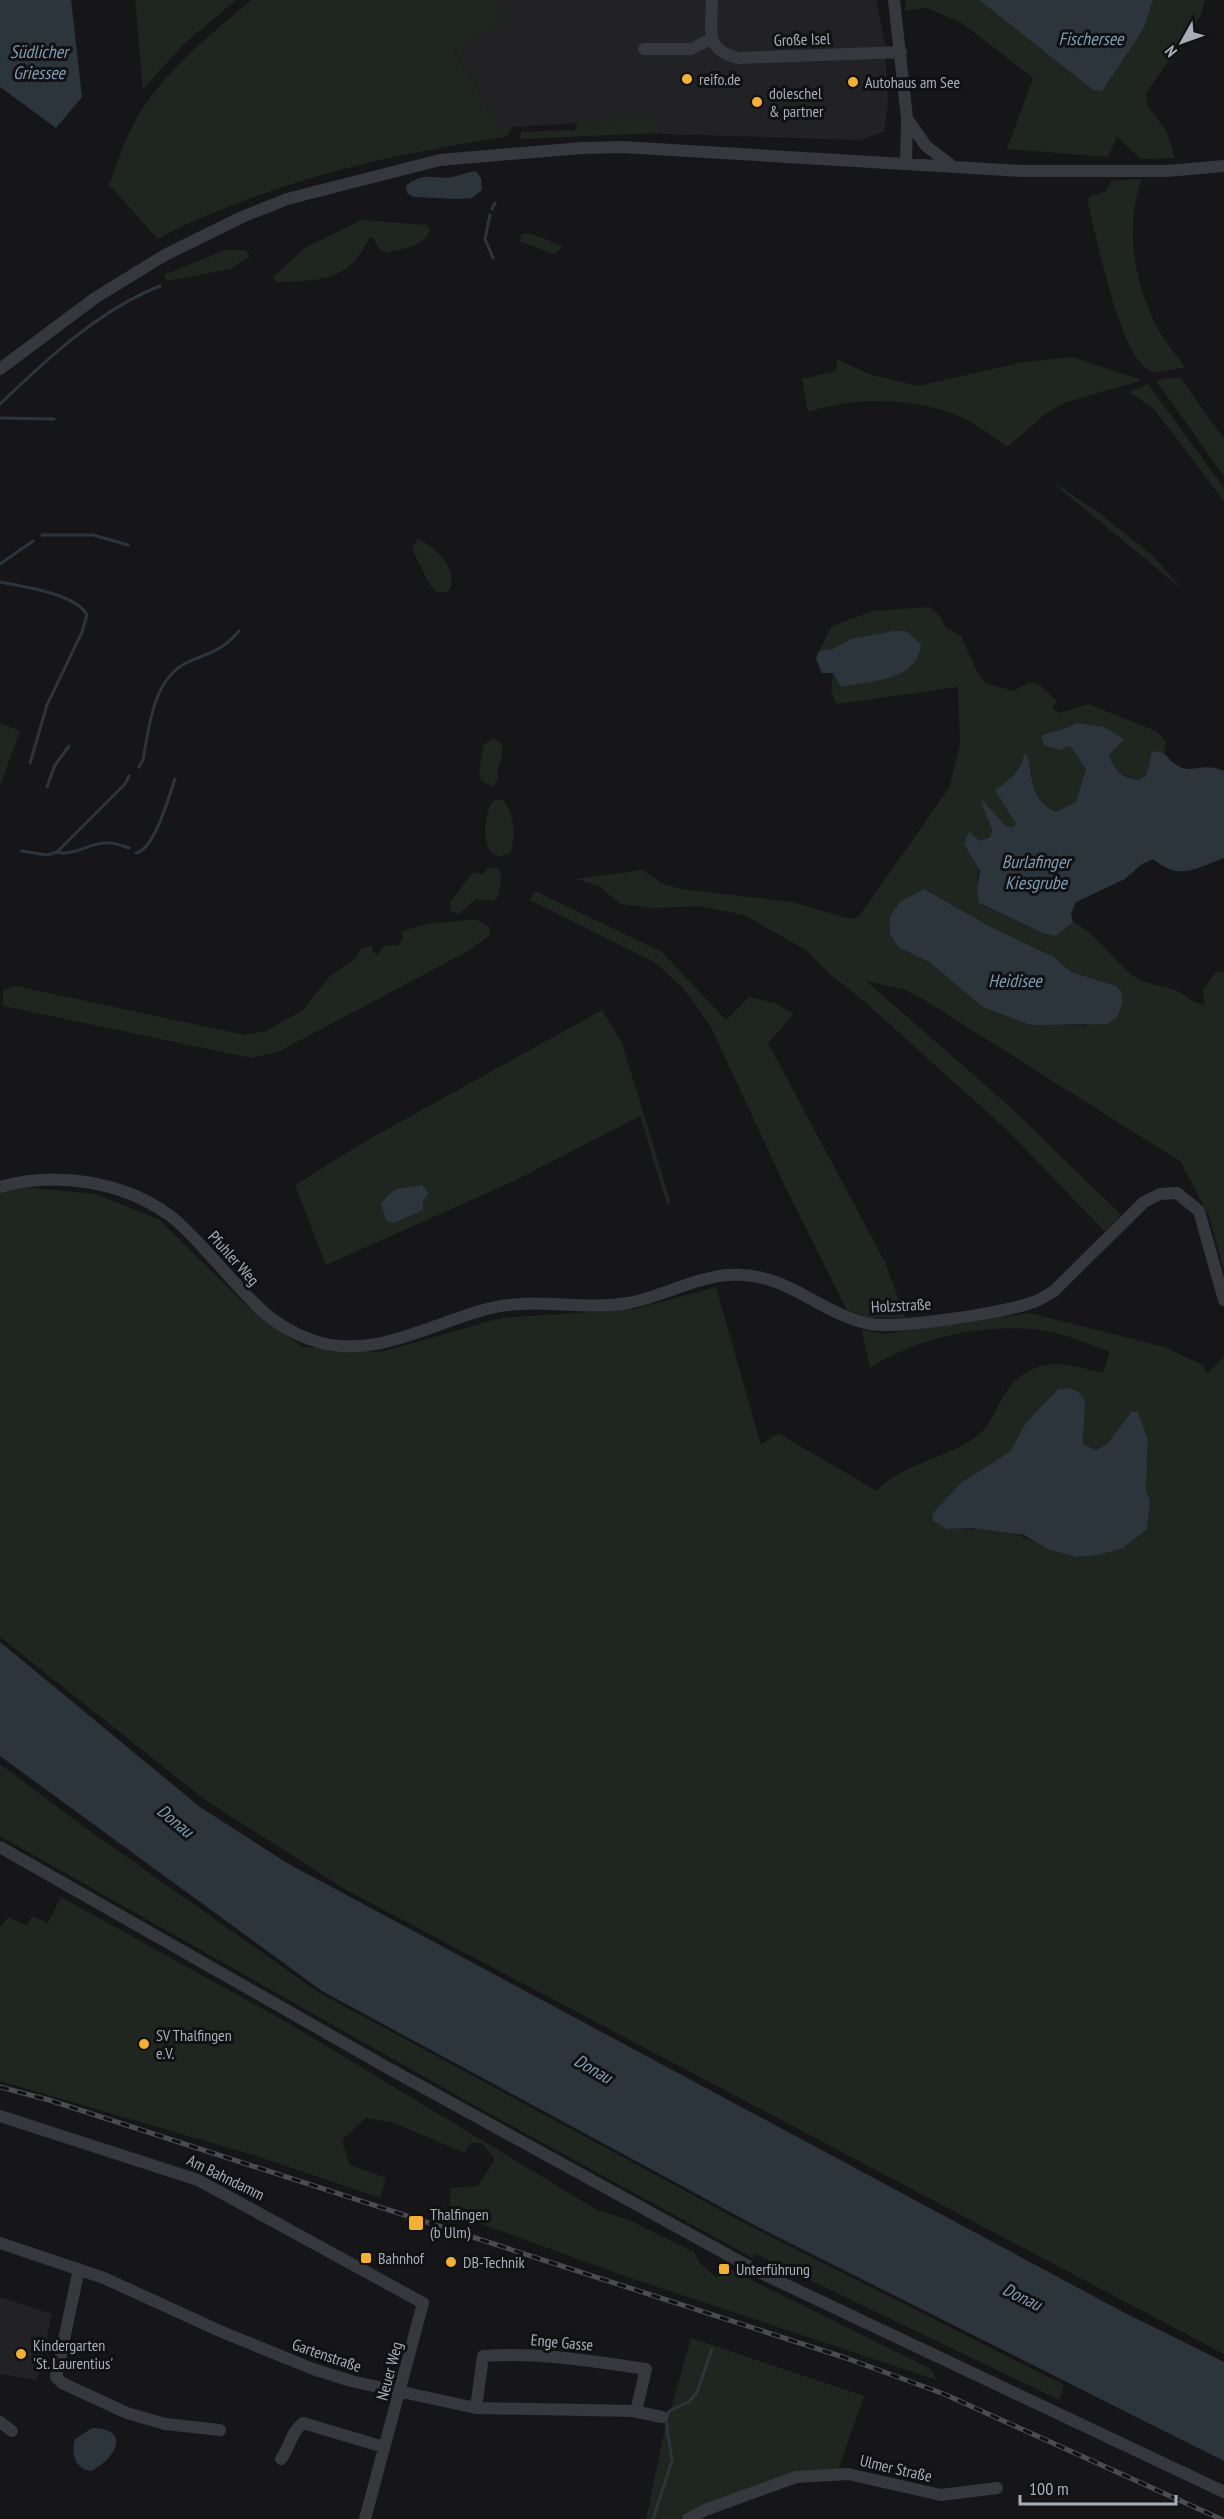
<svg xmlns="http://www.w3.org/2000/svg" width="1224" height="2519" font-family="'PT Sans Narrow',sans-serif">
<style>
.built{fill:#222225}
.green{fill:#1e261f;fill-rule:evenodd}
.water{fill:#2c353c}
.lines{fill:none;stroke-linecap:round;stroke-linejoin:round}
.stream{stroke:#2c353c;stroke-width:3}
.minor{stroke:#37383d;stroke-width:12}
.rail-casing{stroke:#4a4c52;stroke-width:5}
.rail{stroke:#111113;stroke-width:3;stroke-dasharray:9;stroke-linecap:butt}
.poi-dot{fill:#f2b134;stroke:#111113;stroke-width:2}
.labels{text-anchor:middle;stroke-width:6;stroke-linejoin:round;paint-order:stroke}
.street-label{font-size:16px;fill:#a8adb8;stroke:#111113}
.poi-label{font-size:16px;fill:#a8adb8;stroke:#111113;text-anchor:start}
.water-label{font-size:18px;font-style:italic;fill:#7f9bb3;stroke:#111113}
</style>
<rect width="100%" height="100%" fill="#161618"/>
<path class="built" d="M494,0H876L885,43L888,104L884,132L859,140L663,134L659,133L656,118L513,127L506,137L455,50L507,17Z
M0,2297L52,2314L37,2380L0,2374Z"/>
<path class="green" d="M135,0H236L184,44L143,89Z
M251,0H494L508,17L455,51L506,137C414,151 325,169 238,203C210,214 184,224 158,239L109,185C116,167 122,146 131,129C158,75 207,38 251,0Z
M906,0H979L1093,90L1144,28L1153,0H1205L1201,15L1146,93L1148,107L1166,130L1175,158L1141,159L1117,137L1108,157L1007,149L1033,78L962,23L927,8L905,11Z
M656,118L659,133L520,139L521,132L575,130L578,122Z
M1142,179C1125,226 1133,276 1154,321C1161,337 1175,353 1185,367C1175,369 1156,375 1148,370C1119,352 1097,239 1088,204L1089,197L1106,191L1111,181Z
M362,220L427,225L430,231C422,248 404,248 386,253L379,249L373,238H369C350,281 320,281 277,282L273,277L306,247Z
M529,233L563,246L554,254L519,241L522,234Z
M225,250H245L250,256L231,269L167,281L164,275Z
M1073,357L1142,380L1064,403L1043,416L1007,447C993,437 977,424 961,417C915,397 855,396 808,412L802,379L836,371L837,359L869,374L918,386L1024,362Z
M1180,377L1224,439V476L1157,382L1158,380Z
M1148,384L1224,488V501L1154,409L1129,392Z
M1047,478L1098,512L1153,556L1183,590Z
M417,539C436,545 461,572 448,592L438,593L430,585L412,549Z
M929,607L941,617L945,627L961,636L978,674L986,683L1013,691L1030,682L1041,686L1057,701L1052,708L1060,713L1088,704L1156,731L1166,742L1164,753L1152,752L1146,776L1138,780L1115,772L1109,755L1114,749C1087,737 1070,721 1041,736L1044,745L1070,746L1086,769L1077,802L1056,812C1023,795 1039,775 1024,754L1022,765L1010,780L1016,824L1012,829L1006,826L981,800L992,830L990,837L980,841L977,889L980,904L1043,933L1056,935L1073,922C1096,933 1110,956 1129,972C1148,988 1162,983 1181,993C1190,998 1193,1003 1205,1005L1203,990L1215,973L1224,971V1271L1209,1216L1181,1162L921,998L906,990L866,981L1007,1104L1121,1215L1105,1232L1008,1131L865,1002L833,977L806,950L744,915L700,906L653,908L620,904L599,886L576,879L643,870L661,883L681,889L792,902L850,919L859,916L949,788L960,745L958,687L837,704L831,692L833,673L841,687L902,673L892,631L851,639L833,649L819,651L832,626L873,611ZM924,889L991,927L1054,957L1071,972L1115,986L1085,1026L1063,1025L946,976L929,962L898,947Z
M0,723L20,731L0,786Z
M494,739L502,743C505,758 495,767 498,779L492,787L481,780L479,772L484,744Z
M496,799L503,800C514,812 517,838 510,853L499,857C496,855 493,854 491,852C482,841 484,805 496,799Z
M495,867C505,874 500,887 498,897L493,901L476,899L459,914L450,911L451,901L473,872L483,874L488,868Z
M535,891L662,952L726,1020L749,997L775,1003L794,1014L768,1043L885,1262L905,1318H869L847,1310L783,1182L710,1025L683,988L656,963L530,900Z
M475,919L489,927L490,935L472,949L278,1052L251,1058L3,1006V990L16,986L245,1035L266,1031L303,1010L329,977L355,959L360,949L372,945V951L377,955L384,946L398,945L403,940L402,932C425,921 450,923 475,919Z
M602,1010L622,1043L671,1203L667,1205L640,1116L516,1180L326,1265L295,1185L364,1142Z
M15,1186L96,1194L160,1220L245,1304L302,1347L381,1352L501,1318L635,1309L716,1287L761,1445L778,1433L877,1491C895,1467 945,1458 973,1439C1002,1419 996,1384 1035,1368C1056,1359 1082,1368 1103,1373L1110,1352C1087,1343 1064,1333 1039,1330C984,1323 916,1338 870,1368L862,1330L884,1334L1030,1313L1164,1347L1203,1365L1207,1374L1224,1357V2354L346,1890L204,1799L0,1637V1192ZM1069,1388L1079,1392L1085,1401L1083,1444L1096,1450L1107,1444L1131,1412L1148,1440L1146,1490L1150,1501L1147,1529L1047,1549C1013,1528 986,1528 947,1529L962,1482L1011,1451L1058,1389Z
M0,1764L83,1826L318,1992L748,2225L1064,2385L1059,2400L756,2254L753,2258L474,2105L0,1836Z
M61,1897L290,2024L597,2210L629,2220L694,2252L699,2262L717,2278L727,2268L931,2369L937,2380L619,2274L449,2212L451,2188L478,2186L495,2159L481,2143H470L465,2153L394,2123L366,2118L342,2140L350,2165L386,2178L380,2198L257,2156L0,2081V1927L9,1917L27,1926L32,1916L48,1923Z
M691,2338L864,2396L838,2470L701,2507L679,2519H646L664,2433Z"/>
<path class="water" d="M0,0H71L82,97L56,128L0,87Z
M979,0H1153L1144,28L1102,91L1093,90Z
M476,171L481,178L482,190L472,198L456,199L414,197L407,193L406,186C426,169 437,182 457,176C463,174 469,172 476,171Z
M892,631H906L921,644C918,682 871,680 841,687L833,673H822L816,659L819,651L833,649L851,639Z
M1076,723L1104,727L1124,739L1109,755C1115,773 1121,776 1138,780L1146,776L1152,751L1164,753C1188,783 1198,759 1224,771V858C1194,869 1180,881 1153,859L1142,864L1125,879L1076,902L1071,914L1073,922L1056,936L1043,933L979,903L977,889L980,871L964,844L969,832L980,841L990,837L992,830L980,798L1006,826L1012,828L1016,824L995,790C1009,781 1021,772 1024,754L1027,755C1034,780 1029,799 1056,812L1076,802L1086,769L1070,746L1060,750L1044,745L1041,736C1053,730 1066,731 1076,723Z
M924,889L991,927L1054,957L1071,972L1116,986L1122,992V1003L1118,1016L1108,1024L1031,1025L983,1007L929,962L898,947L890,934V916L900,902Z
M422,1185L429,1194L423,1201V1210L394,1223L386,1220L381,1204C395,1183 402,1190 422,1185Z
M1069,1388L1079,1392L1085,1401L1083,1444L1096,1450L1107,1444L1131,1412H1138L1148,1440L1146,1490L1150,1501L1147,1529L1123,1548L1098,1555L1077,1557L1047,1549L1024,1535L972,1528L947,1529L932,1520L933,1513L962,1482L1011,1451L1025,1424L1058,1389Z
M0,1642L200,1807L287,1863L1123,2312L1224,2362V2461L754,2225L322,1991L0,1756Z
M92,2428C133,2429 115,2459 91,2471C74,2468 71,2453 75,2439Z"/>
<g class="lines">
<path class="stream" d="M492,209L495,203
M490,215L485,239L493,258
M0,404C47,359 99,310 160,286
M0,418L54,419
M42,535H93L128,545
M0,564L33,541
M0,582C22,586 76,594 87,615L82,632L47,705L30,763
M139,767L143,760C149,727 153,678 188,662C211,652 223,650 239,631
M47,787L55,765L69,746
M22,851L47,855L57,852L125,784L129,776
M57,852C73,857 92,841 110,843C116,843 123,846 129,848
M136,853C155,849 169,796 175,779
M653,2519L672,2461L666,2421L669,2411L689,2402L697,2392L712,2349"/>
<path class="minor" d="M712,0C712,30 703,50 739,58L901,52
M894,0L907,118L906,164
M644,49H691L711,39
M908,120L926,146L951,165
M0,369L95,298L165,255L242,217L287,199L440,160L582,148L622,147L1021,171H1167L1224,166
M0,1187C55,1171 122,1181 169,1215C187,1228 203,1248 218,1264C248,1296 266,1323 309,1339C371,1363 432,1322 491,1308C535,1297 583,1311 628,1303C660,1297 695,1278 727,1275C787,1271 814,1310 865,1323C893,1331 1005,1312 1034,1302C1041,1299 1048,1295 1054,1291L1144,1202L1160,1194L1177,1193L1199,1211L1224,1300
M0,1847L388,2068L759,2272L1224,2492
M0,2116L198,2180L423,2303L365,2519
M0,2243L104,2278L222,2332L313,2369L351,2381L476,2408L633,2411L662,2417
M79,2269L56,2377L62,2383L127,2413L165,2424L220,2430
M476,2408L483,2356C538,2352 591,2361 646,2369L636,2411
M0,2422L12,2431
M281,2459C290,2447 291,2432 303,2423L384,2447
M688,2519L705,2510L796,2477L848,2474L941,2495L997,2488"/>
<g class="rail-casing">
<path id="rail" d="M0,2087L49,2100L846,2358L944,2394L1221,2519"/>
</g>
<use href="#rail" class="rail"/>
</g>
<g class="poi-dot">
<circle cx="687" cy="79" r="6"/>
<circle cx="853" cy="82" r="6"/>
<circle cx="757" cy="102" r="6"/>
<circle cx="144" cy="2044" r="6"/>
<rect x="408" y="2215" width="16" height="16" rx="3"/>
<rect x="360" y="2252" width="12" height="12" rx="3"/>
<circle cx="451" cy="2262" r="6"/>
<rect x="718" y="2263" width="12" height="12" rx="3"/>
<circle cx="21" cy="2354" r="6"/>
</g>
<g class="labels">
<g class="street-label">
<text transform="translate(802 39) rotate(-2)" y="6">Große Isel</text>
<text transform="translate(234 1258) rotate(48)" y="6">Pfuhler Weg</text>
<text transform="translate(901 1305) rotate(-3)" y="6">Holzstraße</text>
<text transform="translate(226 2177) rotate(26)" y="6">Am Bahndamm</text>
<text transform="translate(562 2342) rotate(5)" y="6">Enge Gasse</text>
<text transform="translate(327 2355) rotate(19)" y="6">Gartenstraße</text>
<text transform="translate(389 2371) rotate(-75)" y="6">Neuer Weg</text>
<text transform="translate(896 2468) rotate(13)" y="6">Ulmer Straße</text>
</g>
<g class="poi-label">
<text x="699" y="85">reifo.de</text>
<text x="865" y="88">Autohaus am See</text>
<text x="769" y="99">doleschel<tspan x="769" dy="18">&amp; partner</tspan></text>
<text x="156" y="2041">SV Thalfingen<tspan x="156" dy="18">e.V.</tspan></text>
<text x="430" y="2220">Thalfingen<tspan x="430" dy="18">(b Ulm)</tspan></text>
<text x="378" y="2264">Bahnhof</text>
<text x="463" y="2268">DB-Technik</text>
<text x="736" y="2275">Unterführung</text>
<text x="33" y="2351">Kindergarten<tspan x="33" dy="18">'St. Laurentius'</tspan></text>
</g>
<g class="water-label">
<text x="1091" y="45">Fischersee</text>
<text x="39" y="58">Südlicher<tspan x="39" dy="21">Griessee</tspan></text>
<text x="1036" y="868">Burlafinger<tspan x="1036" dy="21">Kiesgrube</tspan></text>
<text x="1015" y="987">Heidisee</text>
<text transform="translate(175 1821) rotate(39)" y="6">Donau</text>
<text transform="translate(593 2069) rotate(30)" y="6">Donau</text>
<text transform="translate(1022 2297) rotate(26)" y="6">Donau</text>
</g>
</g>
<g transform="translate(1182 42) rotate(230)" stroke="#111113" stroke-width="4.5" paint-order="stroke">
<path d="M0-4.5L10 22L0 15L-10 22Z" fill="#a8adb8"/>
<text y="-9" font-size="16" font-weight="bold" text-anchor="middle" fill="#a8adb8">N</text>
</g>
<path d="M1020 2495v9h156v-9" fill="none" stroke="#a8adb8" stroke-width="3"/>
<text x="1029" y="2495" font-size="18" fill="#a8adb8" stroke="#111113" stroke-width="4.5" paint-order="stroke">100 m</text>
</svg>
